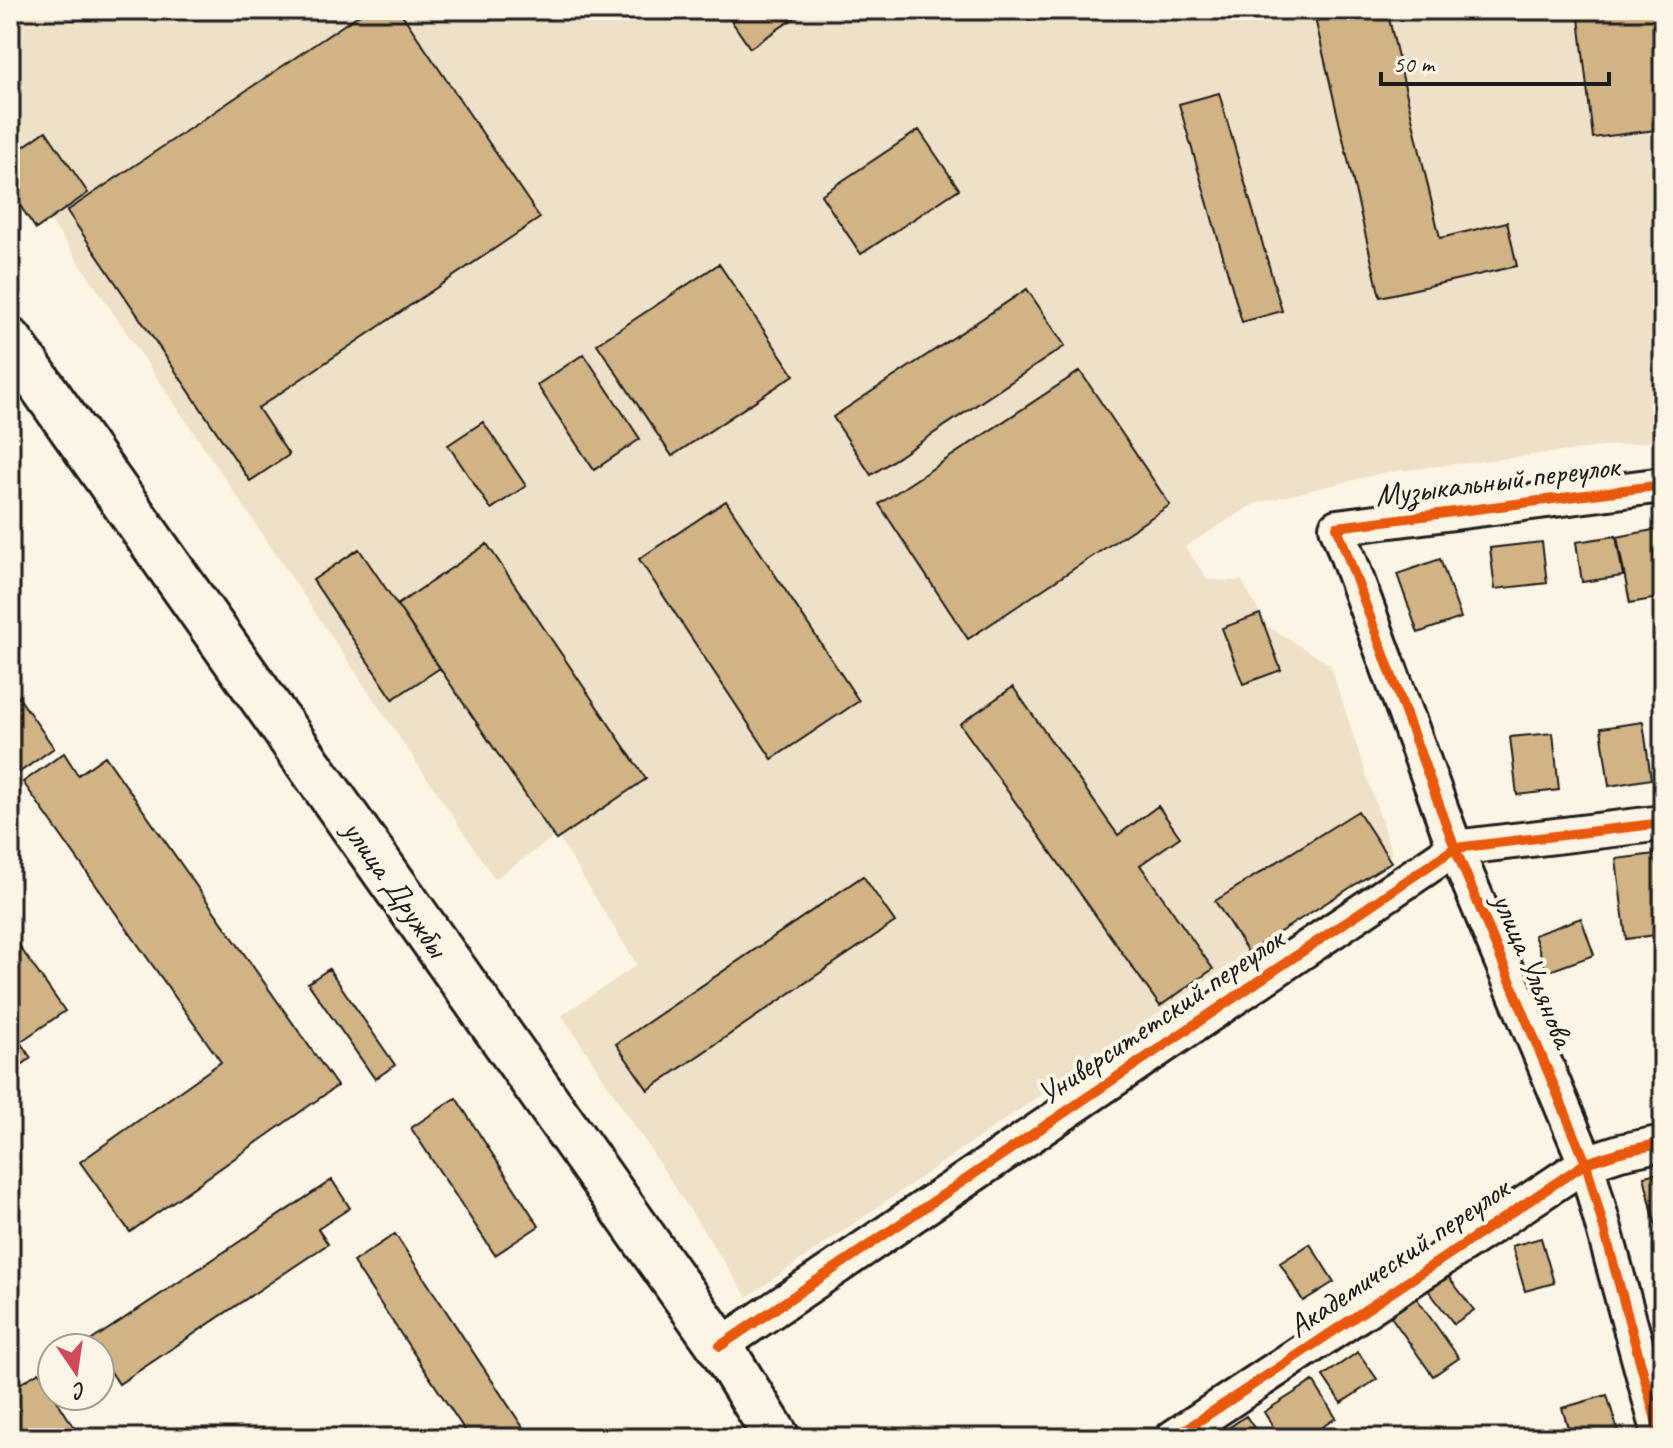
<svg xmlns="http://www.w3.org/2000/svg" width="1673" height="1448" font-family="Caveat,sans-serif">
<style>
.built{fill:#efe1c8}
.building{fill:#d1b385;stroke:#1c1c1c;stroke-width:2}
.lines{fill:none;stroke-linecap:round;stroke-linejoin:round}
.minor-casing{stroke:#1c1c1c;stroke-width:40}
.secondary-casing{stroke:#1c1c1c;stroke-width:50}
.minor{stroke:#fcf5e5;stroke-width:34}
.secondary{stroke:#fcf5e5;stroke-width:44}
.cycleway-casing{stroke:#fcf5e5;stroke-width:15}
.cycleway{stroke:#e8590c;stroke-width:10}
.labels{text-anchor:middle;stroke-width:8;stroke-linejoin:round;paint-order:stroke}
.street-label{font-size:32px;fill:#1c1c1c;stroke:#fcf5e5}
</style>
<rect width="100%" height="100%" fill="#fcf5e5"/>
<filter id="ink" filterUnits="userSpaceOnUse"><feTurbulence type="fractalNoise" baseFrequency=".0125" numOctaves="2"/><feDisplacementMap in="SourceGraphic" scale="16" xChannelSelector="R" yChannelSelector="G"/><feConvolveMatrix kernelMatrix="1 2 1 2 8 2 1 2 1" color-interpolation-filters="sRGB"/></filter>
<g filter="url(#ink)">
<path class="built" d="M10,10H1663V440L1388,472L1254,504L1185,547L1208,580L1242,581L1267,626L1330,664L1392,853L747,1297L562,1015L637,965L557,835L495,879L10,160Z"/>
<path class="building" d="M366,10H399L540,218L258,408L289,455L250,481L67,211Z
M724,10H806L750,48Z
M1313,10H1387L1440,238L1507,222L1517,266L1380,297Z
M1578,10H1663V129L1593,138Z
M1219,93L1282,311L1242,322L1179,104Z
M919,130L959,189L861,254L821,195Z
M46,131L88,193L36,229L10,191V156Z
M719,264L794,375L672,456L597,344Z
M1027,289L1065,346L871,475L833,417Z
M584,354L640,439L594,470L537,385Z
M1080,371L1170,505L968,639L879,504Z
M483,422L526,486L491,509L448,445Z
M726,501L859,701L772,759L639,559Z
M1658,529L1663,554V597L1630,603L1617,537Z
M1616,536L1623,576L1582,582L1576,542Z
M1542,542L1547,583L1495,589L1490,548Z
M487,544L646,779L556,840L397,605Z
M359,549L440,668L393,699L313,580Z
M1440,559L1461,618L1418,633L1397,574Z
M1260,614L1281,670L1243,684L1222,628Z
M10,685L54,748L10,779Z
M1013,687L1118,835L1158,806L1180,837L1140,865L1213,969L1160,1006L960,724Z
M1643,722L1651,779L1609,786L1601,728Z
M1553,733L1559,790L1517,795L1510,737Z
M64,753L78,775L105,756L337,1086L130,1232L80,1162L221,1062L23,782Z
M1358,811L1391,862L1248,952L1215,901Z
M1663,853V934L1626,939L1616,859Z
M863,876L895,922L648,1090L616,1044Z
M1581,918L1594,955L1547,972L1534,935Z
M10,933L65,1011L20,1042L31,1058L10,1074Z
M329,969L395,1065L375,1079L308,983Z
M456,1098L539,1226L495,1255L411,1128Z
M1663,1172V1230L1657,1231L1644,1176Z
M332,1180L350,1208L318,1229L328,1244L119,1384L109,1369L100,1375V1348H80Z
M395,1234L530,1438H470L353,1262Z
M1541,1238L1554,1283L1525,1291L1512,1246Z
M1310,1244L1334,1282L1303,1301L1280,1263Z
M1447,1275L1474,1310L1454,1324L1428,1290Z
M1415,1296L1459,1358L1433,1376L1389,1314Z
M1358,1352L1377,1379L1341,1403L1323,1376Z
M39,1372L80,1437L78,1438H10V1390Z
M1313,1381L1336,1418L1305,1438H1280L1264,1412Z
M1607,1395L1620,1438H1571L1562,1408Z
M1246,1416L1261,1438H1214Z"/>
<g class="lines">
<g class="minor-casing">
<path id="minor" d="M720,1346L1455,848L1663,823
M1173,1438L1586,1163L1620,1152L1663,1143
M1661,1438L1586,1163L1455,848L1337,527L1663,485"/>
</g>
<g class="secondary-casing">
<path id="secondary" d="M10,341L720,1346L777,1438"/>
</g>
<use href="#minor" class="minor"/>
<use href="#secondary" class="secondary"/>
<g class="cycleway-casing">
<path id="cycleway" d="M720,1346L1455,848L1663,823
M1173,1438L1586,1163L1620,1152L1663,1143
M1661,1438L1586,1163L1455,848L1337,527L1663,485"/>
</g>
<use href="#cycleway" class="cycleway"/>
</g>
</g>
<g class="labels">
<g class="street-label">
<text transform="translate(1497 480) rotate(-7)" y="11">Музыкальный переулок</text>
<text transform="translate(396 888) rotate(55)" y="11">улица Дружбы</text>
<text transform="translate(1534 970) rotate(67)" y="11">улица Ульянова</text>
<text transform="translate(1160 1016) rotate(-34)" y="11">Университетский переулок</text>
<text transform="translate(1398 1257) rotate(-34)" y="11">Академический переулок</text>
</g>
</g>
<rect width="1673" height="1448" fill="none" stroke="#fcf5e5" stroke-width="40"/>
<rect x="20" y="20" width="1633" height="1408" fill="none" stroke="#1c1c1c" stroke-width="3" filter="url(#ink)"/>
<g transform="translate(76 1372) rotate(167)"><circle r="38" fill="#fcf5e5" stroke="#a29e95" stroke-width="2"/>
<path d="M0-6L14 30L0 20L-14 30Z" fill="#d1495b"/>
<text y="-12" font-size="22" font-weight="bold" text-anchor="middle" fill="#1c1c1c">С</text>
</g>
<path d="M1381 72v12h228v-12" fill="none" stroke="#1c1c1c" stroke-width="4"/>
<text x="1393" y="72" font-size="24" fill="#1c1c1c" stroke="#fcf5e5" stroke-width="6" paint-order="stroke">50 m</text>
</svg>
